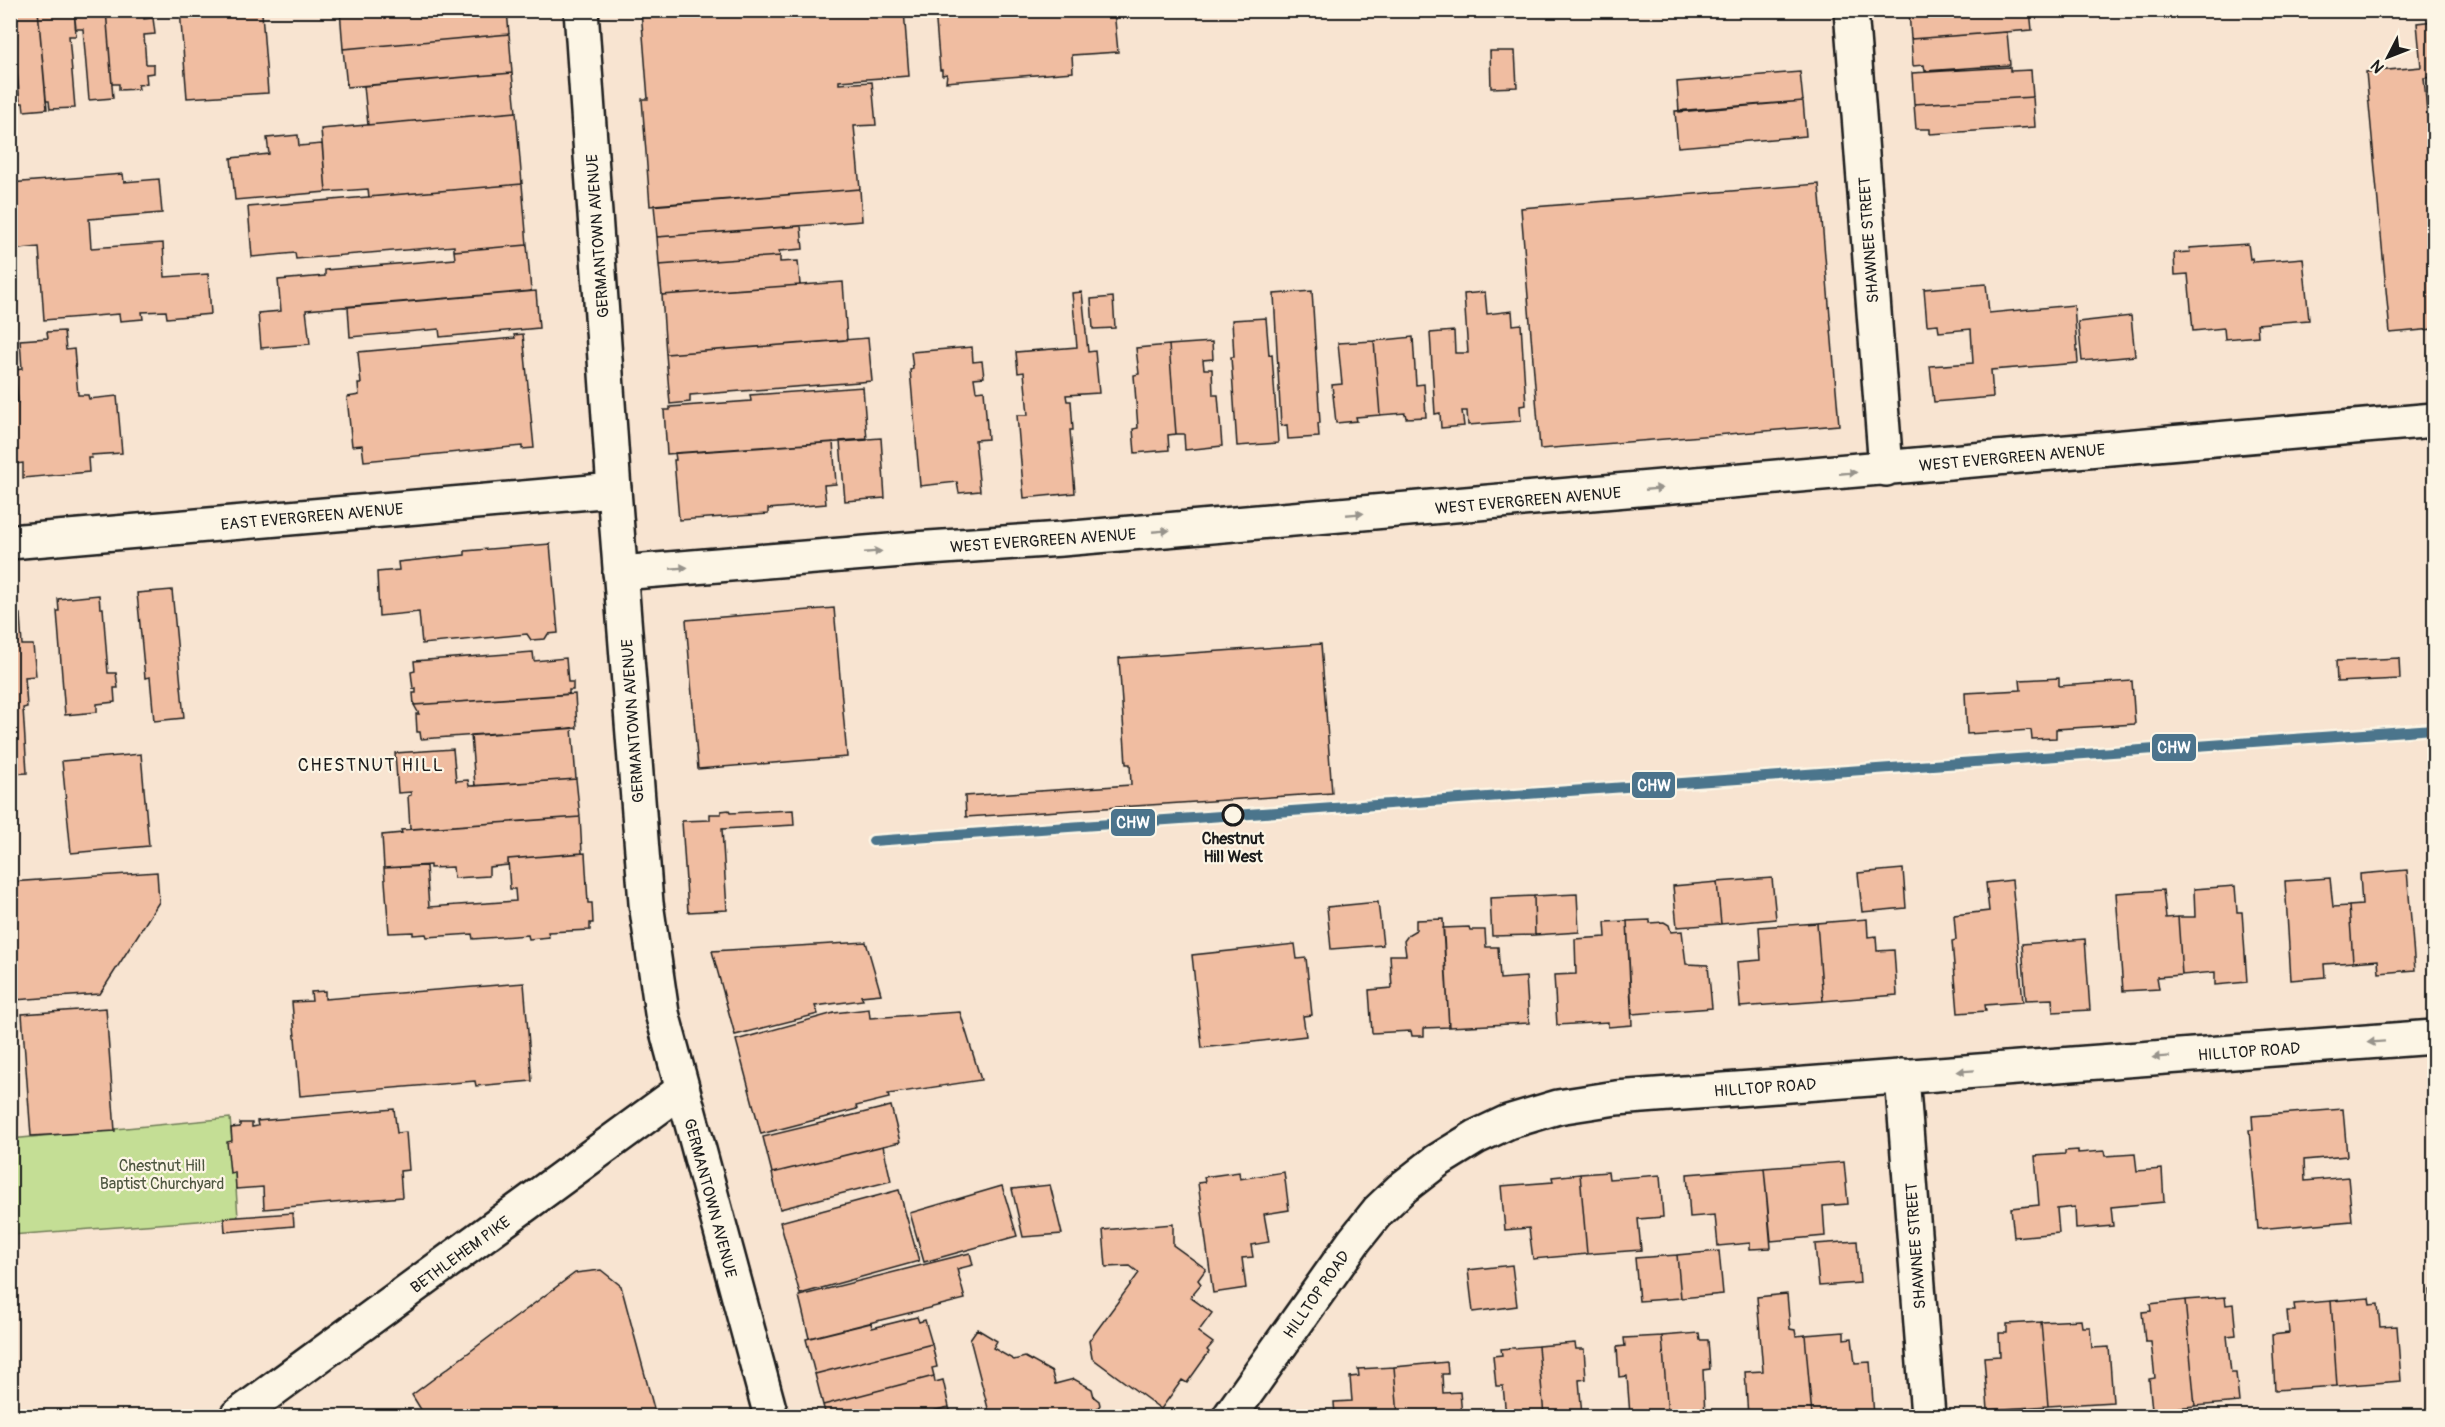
<svg xmlns="http://www.w3.org/2000/svg" width="2445" height="1427" font-family="Pangolin,sans-serif">
<style>
.green{fill:#c4de95;stroke:#707d58;stroke-width:1.5}
.building{fill:#f0bda1;stroke:#1c1c1c;stroke-width:1.5}
.lines{fill:none;stroke-linecap:round;stroke-linejoin:round}
.street-casing{stroke:#1c1c1c;stroke-width:38}
.primary-casing{stroke:#1c1c1c;stroke-width:38}
.street{stroke:#fcf5e5;stroke-width:33}
.primary{stroke:#fcf5e5;stroke-width:33}
.rail-1-casing{stroke:#fcf5e5;stroke-width:15}
.rail-1{stroke:#4c748c;stroke-width:10}
.oneway{fill:#97938b}
.stop-dot{fill:#fcf5e5;stroke:#1c1c1c;stroke-width:3}
.labels{text-anchor:middle;stroke-width:4.5;stroke-linejoin:round;paint-order:stroke}
.street-label{font-size:16px;fill:#1c1c1c;stroke:#fcf5e5}
.stop-label{font-size:16px;font-weight:bold;fill:#1c1c1c;stroke:#fcf5e5}
.park-label{font-size:16px;fill:#4e5640;stroke:#fcf5e5}
.neighbourhood-label{font-size:18px;letter-spacing:1.5px;fill:#1c1c1c;stroke:#fcf5e5}
.line-badge{stroke:#fcf5e5;stroke-width:2}
.badge-label{font-size:16px;text-anchor:middle;font-weight:bold;fill:#fff}
</style>
<rect width="100%" height="100%" fill="#f8e4d1"/>
<filter id="ink" filterUnits="userSpaceOnUse"><feTurbulence type="fractalNoise" baseFrequency=".0167" numOctaves="2"/><feDisplacementMap in="SourceGraphic" scale="12" xChannelSelector="R" yChannelSelector="G"/><feConvolveMatrix kernelMatrix="1 2 1 2 8 2 1 2 1" color-interpolation-filters="sRGB"/></filter>
<g filter="url(#ink)">
<path class="green" d="M230,1118L232,1141L231,1172H235L238,1218L11,1235V1139Z"/>
<path class="building" d="M10,10H38L47,109L24,111L23,103H20L14,40H10Z
M38,10H74L76,36H69L75,108L50,109L49,101H46Z
M74,10H106L113,98L89,100L83,29H76Z
M106,10H144V19L153,18L155,34L144,35L146,64H154V73L146,74L147,84L138,85L139,89L119,90V84H112Z
M180,10H256V13H262L268,93L187,98Z
M340,10H507L509,34L343,49Z
M641,10H904L909,76L839,81V84L872,82L876,125L854,126L860,189L650,206L642,99H648Z
M935,10H1114L1118,52L1072,55L1073,72L946,82L947,74L942,75V70H940Z
M2030,10L2032,30L1911,39L1909,12Z
M2434,21V77L2424,78L2428,123L2430,122L2431,135H2428L2434,203V329L2390,333L2366,72L2421,67L2417,23Z
M2007,32L2010,65L1925,71L1924,65L1913,66L1911,39Z
M509,34L512,73L347,87L343,49Z
M1490,51H1515L1517,87L1491,88Z
M2010,67V71L2031,70L2033,97L1914,104L1912,73Z
M1800,72L1803,101L1679,112L1677,82Z
M512,73L516,112L368,125L364,86Z
M2033,97L2035,127L1930,134V129H1916L1914,104Z
M1803,101L1806,136L1678,147L1675,111Z
M516,112L522,184L369,197L368,189L326,192L321,129Z
M298,135L299,146L322,144L326,192L235,200L231,158L269,154L267,138Z
M123,174L124,182L159,179L162,213L89,219L91,248L163,243L165,277L208,274L211,314L167,318L166,311L142,312L143,319L120,321L119,314L44,320L39,247L10,250V183Z
M522,184L527,245L454,251V246L296,259L295,253L252,257L248,207Z
M1819,184L1839,425L1540,449L1521,208Z
M860,189L862,221L657,237L654,205Z
M801,226L803,249L779,251L780,256L659,265L657,237Z
M2248,244L2250,259L2252,258L2253,262L2303,258L2309,320L2257,324L2258,336L2225,339L2224,328L2193,331L2188,274L2175,275L2174,253L2190,252L2189,248Z
M527,245L531,291L306,310L310,344L261,348L258,313L281,311L278,280L325,276V270L455,259L454,251Z
M780,256V262L798,261L800,285L662,295L659,265Z
M843,282L847,340L666,354L662,295Z
M1986,284L1989,313L2074,305L2078,363L1991,370L1993,397L1934,402L1930,366L1973,363L1971,329L1939,332L1938,324L1927,325L1924,289Z
M536,291L539,328L440,337L439,329L350,337L348,307Z
M1312,291L1320,423H1318L1319,437L1288,439L1287,425L1281,426L1274,294Z
M1082,292L1088,352L1095,351L1099,393L1066,395L1067,401H1071L1073,430H1070L1075,493L1024,498L1017,415H1028L1024,372L1018,373L1016,352L1077,347L1072,293Z
M1485,292L1487,314L1512,311L1513,325L1521,324L1526,405L1520,406L1521,421L1468,425L1467,411H1462L1464,426L1441,428L1440,413L1435,414L1430,333L1454,331L1455,353H1468L1464,294Z
M1113,297L1115,328L1093,329L1091,299Z
M2131,316L2135,356L2082,361L2078,322Z
M1266,318L1269,355L1272,354L1278,443L1237,446L1231,357H1234L1232,320Z
M64,331L66,350L74,349L78,395H88L89,399L117,396L122,453L91,455L92,458H88L89,472L23,478V463L16,464L10,403L18,402L15,370L22,369L20,340L48,338L47,332Z
M523,334L534,448L522,449V446L364,461L362,445L352,446L347,397L359,395L358,384H361L358,352L515,338L514,335Z
M1413,337L1416,385L1424,384L1426,417L1406,418L1405,413L1380,415L1374,341Z
M868,338L872,381L690,395V402L670,404L666,354Z
M1374,341L1380,415L1356,417L1357,421L1336,423L1332,385L1342,384L1338,343Z
M1212,342L1213,359L1203,360L1204,369H1212L1213,395H1218L1222,446L1185,450L1184,434H1176L1169,345Z
M1169,345L1176,434L1168,435L1169,450L1135,453L1133,429L1138,428L1134,375L1139,374L1136,348Z
M972,347L973,362L982,361L984,377L974,378L976,391L984,390L988,439L975,440L980,491L959,493L957,482L920,486L910,370L913,369L911,352Z
M863,387L867,440L667,454L664,410H670V407L751,401L750,395Z
M881,438L885,498L845,501L840,441Z
M833,442L836,484L824,485L826,504L768,509V514L679,520L674,460H676L675,453Z
M550,544L558,633L548,634L545,639L531,640L527,634L422,644L419,612L379,616L377,572L399,570L398,562L465,555V551Z
M172,590L184,718L154,721L150,677L145,678L137,593Z
M99,595L100,608H103L108,673H116L118,688H114L115,702L97,704V712L65,715L57,611H59L58,599Z
M834,608L847,757L698,769L686,620Z
M10,614H20L22,645H33L36,676L25,677L27,707L23,708L27,773L10,774Z
M1321,644L1332,793L966,817L965,796L1131,785L1130,764H1126L1119,658Z
M533,652L534,661L566,658L568,682H573V690H569V694L414,705L413,693H416V688L413,689L411,672L415,671L414,661Z
M2399,658L2400,679L2337,682L2336,661Z
M2059,678V686L2132,681L2135,724L2056,729V738L2032,739L2031,730L1967,734L1965,693L2021,690L2020,680Z
M575,694L577,728L421,739L420,732H417L416,714H419L414,705Z
M572,728L576,779L475,786L471,735Z
M453,749L456,781L468,780L469,786L576,779L580,817L410,829L408,796L411,795V792L398,793L395,753Z
M141,754L149,846L71,853L62,761Z
M729,810L730,813L793,810L794,825L722,829L727,910L688,912L682,821L710,820V814H721V811Z
M580,817L582,853L508,859V865L489,867V876L454,878L453,867L430,868V865L384,868L382,835L402,833L401,830Z
M585,853L588,903H592L593,923H590V930L548,932L549,937L529,939L528,935L473,939L472,934L427,937L426,934L413,935V932L389,933L384,868L426,866L429,907L516,901L515,889H510L508,859Z
M1903,869L1906,908L1862,912L1858,873Z
M2407,870L2415,970L2379,973L2378,960L2353,962L2349,906L2362,905L2360,874Z
M157,872L159,902L100,994L14,1000L10,955V882Z
M1772,878L1776,919L1721,924L1717,882Z
M2330,878L2333,907L2349,906L2353,962L2324,964L2325,977L2291,980L2285,881Z
M2012,880L2023,1002L1985,1005L1986,1011L1958,1013L1952,941L1956,940L1954,915L1989,911L1986,883Z
M1717,882L1721,924L1677,927L1673,886Z
M2235,886L2237,912H2242L2247,982L2215,985V972L2182,975L2178,917H2195L2194,889Z
M2163,890L2166,918L2178,917L2182,975L2157,977L2159,989L2123,991L2116,893Z
M1577,894L1579,932L1535,935L1534,896Z
M1534,896L1535,935L1492,936L1490,898Z
M1378,902L1383,945L1331,949L1327,907Z
M1443,919L1449,1027L1424,1028V1036H1412L1411,1031L1372,1033L1369,990L1392,988L1390,955H1406L1404,941L1409,934L1416,930V920Z
M1867,919L1868,937L1876,936L1877,951L1894,950L1897,995L1823,1001L1817,923Z
M1650,920V923L1664,922L1669,925L1671,932L1682,931L1686,964L1708,965L1712,1008L1632,1014L1627,921Z
M1627,921L1632,1025L1608,1027V1022L1557,1025L1554,975L1576,974L1575,939L1606,937L1605,922Z
M1817,923L1823,1001L1740,1007L1737,962L1761,960L1759,927Z
M1469,927L1470,930H1485L1486,947H1498L1500,979L1526,977L1529,1023L1449,1027L1443,928Z
M2085,939L2090,1010L2053,1012L2052,999L2026,1000L2022,944Z
M866,942L881,994L861,996L863,1000L815,1006L818,1014L735,1035L712,951Z
M1295,944L1297,959L1306,958L1312,1015L1303,1016L1306,1036L1202,1048L1192,955Z
M524,983L532,1081L476,1086L475,1081L300,1096L292,1002L312,1001L311,992L325,991V999Z
M106,1008L115,1131L31,1136L22,1014Z
M869,1009L870,1018L960,1012L981,1080L888,1094L889,1098L856,1106L857,1109L761,1134L736,1040L834,1013Z
M891,1106L900,1142L772,1173L763,1137Z
M394,1109L397,1133L406,1132L409,1170L400,1171L402,1197L264,1209L263,1187L236,1189L235,1172L230,1173L227,1142L232,1141L231,1128L240,1127V1123H252V1127L258,1126L257,1121Z
M2343,1109L2347,1156L2304,1160L2305,1181L2348,1177L2352,1221L2258,1229L2249,1130H2253L2252,1116Z
M883,1146L891,1181L780,1209L772,1173Z
M2078,1150V1153L2104,1151L2105,1156L2135,1154L2137,1171L2162,1169L2164,1202L2111,1207L2113,1226L2076,1229L2075,1207L2057,1209L2059,1233L2014,1237L2011,1208L2039,1205L2035,1156L2065,1154V1151Z
M1844,1162L1848,1204L1823,1206L1825,1236L1771,1241L1764,1168Z
M1764,1168L1771,1248L1750,1249V1243L1718,1246L1715,1215L1690,1217L1687,1174Z
M1239,1172L1240,1179L1284,1172L1289,1210L1264,1214L1269,1242L1251,1245L1253,1257L1242,1258L1246,1288L1213,1293L1198,1183L1205,1182L1204,1177Z
M1608,1172L1609,1179L1660,1175L1663,1217L1638,1219L1641,1250L1587,1254L1580,1174Z
M1580,1174L1587,1254L1533,1259L1529,1228L1505,1230L1501,1186L1553,1182L1552,1177Z
M1050,1185L1062,1234L1023,1237L1012,1189Z
M1002,1186L1017,1236L924,1262L910,1213Z
M899,1190L919,1261L800,1294L780,1222Z
M293,1213L294,1226L225,1232L224,1218Z
M1173,1224V1245L1206,1269L1198,1280L1201,1284L1190,1297L1212,1313L1198,1332L1213,1343L1207,1350L1209,1352L1187,1383L1182,1380L1161,1409L1092,1358L1089,1341L1139,1273L1130,1266L1106,1267L1103,1230Z
M1857,1241L1860,1283L1819,1286L1815,1244Z
M1719,1251L1723,1294L1681,1298L1677,1255Z
M970,1253L973,1265L957,1269L965,1299L809,1338L799,1296Z
M1677,1255L1681,1298L1639,1301L1635,1258Z
M1512,1265L1517,1306L1473,1312L1468,1270Z
M601,1270L621,1286L656,1416H425L412,1395L575,1273Z
M2430,1290H2434V1321H2432Z
M1787,1294L1790,1329L1795,1330L1796,1336L1805,1335L1812,1416H1748L1745,1372L1763,1371L1757,1297Z
M2225,1297L2226,1305L2233,1304L2236,1335L2227,1336L2231,1373H2236L2239,1402L2195,1406L2185,1300Z
M2369,1298L2370,1305L2378,1304L2380,1327L2397,1326L2401,1381L2337,1386L2331,1301Z
M2185,1300L2195,1406L2152,1410L2149,1379L2155,1378L2151,1342H2145L2142,1312L2151,1311L2150,1304Z
M2331,1301L2337,1386L2275,1390L2272,1335L2289,1333L2287,1311H2295L2294,1304Z
M917,1317L919,1322L925,1320L932,1344L815,1374L806,1339L871,1323L872,1328Z
M2081,1320L2082,1327H2090L2092,1348L2109,1347L2113,1402L2048,1406L2041,1322Z
M2041,1322L2048,1406L1988,1410L1984,1357L2000,1356L1999,1333H2007V1324Z
M977,1329L997,1341L993,1348L1014,1360L1025,1357L1052,1372L1055,1384L1074,1379L1092,1389L1094,1397L1099,1401L1100,1405L1097,1409L1099,1416H990L970,1339Z
M1844,1332V1339L1852,1338L1855,1363L1870,1362L1874,1416H1812L1805,1335Z
M1699,1333L1700,1340H1708L1710,1369L1703,1370L1705,1416H1668L1662,1336Z
M1662,1336L1668,1416H1623L1630,1415L1627,1376L1619,1377L1617,1347L1625,1346L1624,1338Z
M1575,1343L1576,1349H1584L1586,1379L1579,1380L1582,1416H1544L1538,1346Z
M932,1344L937,1367L932,1368L934,1376L823,1405L815,1374Z
M1538,1346L1544,1416H1506L1503,1386H1496L1493,1356L1502,1355L1501,1349Z
M1447,1362L1448,1374H1442L1443,1393L1460,1392L1462,1416H1398L1394,1367Z
M1394,1367L1398,1416H1335L1334,1402L1352,1401L1350,1377L1359,1376L1358,1369Z
M934,1376L935,1382L943,1380L949,1407L912,1416H826L823,1405Z
M949,1407L952,1416H912Z"/>
<g class="lines">
<g class="street-casing">
<path id="street" d="M1851,10L1886,469
M10,542L614,490
M620,573L914,549L1062,539L2434,420
M1902,1076L1928,1416
M1230,1416L1354,1241L1378,1211L1401,1189L1437,1161L1476,1137L1508,1122L1558,1107L1616,1098L2434,1037"/>
</g>
<g class="primary-casing">
<path id="primary" d="M581,10L614,490L646,903L662,1013L771,1416
M237,1416L682,1090"/>
</g>
<use href="#street" class="street"/>
<use href="#primary" class="primary"/>
<g class="rail-1-casing">
<path id="rail-1" d="M873,841L2434,729"/>
</g>
<use href="#rail-1" class="rail-1"/>
</g>
<defs><path id="oneway-solid" d="M-6-.8H1V-3.2L6.5 0L1 3.2V.8H-6Z" transform="scale(1.5)"/></defs>
<g class="oneway">
<use href="#oneway-solid" transform="translate(1848 473) rotate(-5)"/>
<use href="#oneway-solid" transform="translate(1654 489) rotate(-5)"/>
<use href="#oneway-solid" transform="translate(1355 514) rotate(-5)"/>
<use href="#oneway-solid" transform="translate(1161 531) rotate(-5)"/>
<use href="#oneway-solid" transform="translate(873 552) rotate(-5)"/>
<use href="#oneway-solid" transform="translate(679 568) rotate(-5)"/>
<use href="#oneway-solid" transform="translate(2376 1042) rotate(176)"/>
<use href="#oneway-solid" transform="translate(2161 1057) rotate(176)"/>
<use href="#oneway-solid" transform="translate(1966 1071) rotate(176)"/>
</g>
</g>
<circle class="stop-dot" cx="1233" cy="815" r="10"/>
<g class="labels">
<g class="street-label">
<text transform="translate(597 236) rotate(-94)" y="6">GERMANTOWN AVENUE</text>
<text transform="translate(1868 240) rotate(-94)" y="6">SHAWNEE STREET</text>
<text transform="translate(2012 457) rotate(-5)" y="6">WEST EVERGREEN AVENUE</text>
<text transform="translate(1528 500) rotate(-5)" y="6">WEST EVERGREEN AVENUE</text>
<text transform="translate(312 516) rotate(-5)" y="6">EAST EVERGREEN AVENUE</text>
<text transform="translate(1043 540) rotate(-4)" y="6">WEST EVERGREEN AVENUE</text>
<text transform="translate(632 721) rotate(-94)" y="6">GERMANTOWN AVENUE</text>
<text transform="translate(2249 1051) rotate(-4)" y="6">HILLTOP ROAD</text>
<text transform="translate(1765 1087) rotate(-4)" y="6">HILLTOP ROAD</text>
<text transform="translate(711 1198) rotate(75)" y="6">GERMANTOWN AVENUE</text>
<text transform="translate(1915 1246) rotate(-94)" y="6">SHAWNEE STREET</text>
<text transform="translate(460 1254) rotate(-36)" y="6">BETHLEHEM PIKE</text>
<text transform="translate(1316 1294) rotate(-55)" y="6">HILLTOP ROAD</text>
</g>
<g class="stop-label">
<text x="1233" y="844">Chestnut<tspan x="1233" dy="18">Hill West</tspan></text>
</g>
<g class="park-label">
<text x="162" y="1171">Chestnut Hill<tspan x="162" dy="18">Baptist Churchyard</tspan></text>
</g>
<g class="neighbourhood-label">
<text x="371" y="771">CHESTNUT HILL</text>
</g>
</g>
<g class="line-badge">
<rect x="2151" y="733" width="46" height="29" rx="6" fill="#4c748c"/>
<rect x="1631" y="771" width="45" height="28" rx="6" fill="#4c748c"/>
<rect x="1110" y="808" width="46" height="29" rx="6" fill="#4c748c"/>
</g>
<g class="badge-label">
<text x="2174" y="753">CHW</text>
<text x="1654" y="791">CHW</text>
<text x="1133" y="828">CHW</text>
</g>
<rect width="2445" height="1427" fill="none" stroke="#fcf5e5" stroke-width="36"/>
<rect x="18" y="18" width="2409" height="1391" fill="none" stroke="#1c1c1c" stroke-width="2" filter="url(#ink)"/>
<g transform="translate(2388 57) rotate(228)" stroke="#fcf5e5" stroke-width="4.5" paint-order="stroke">
<path d="M0-4.5L10 22L0 15L-10 22Z" fill="#1c1c1c"/>
<text y="-9" font-size="16" font-weight="bold" text-anchor="middle" fill="#1c1c1c">N</text>
</g>
</svg>
